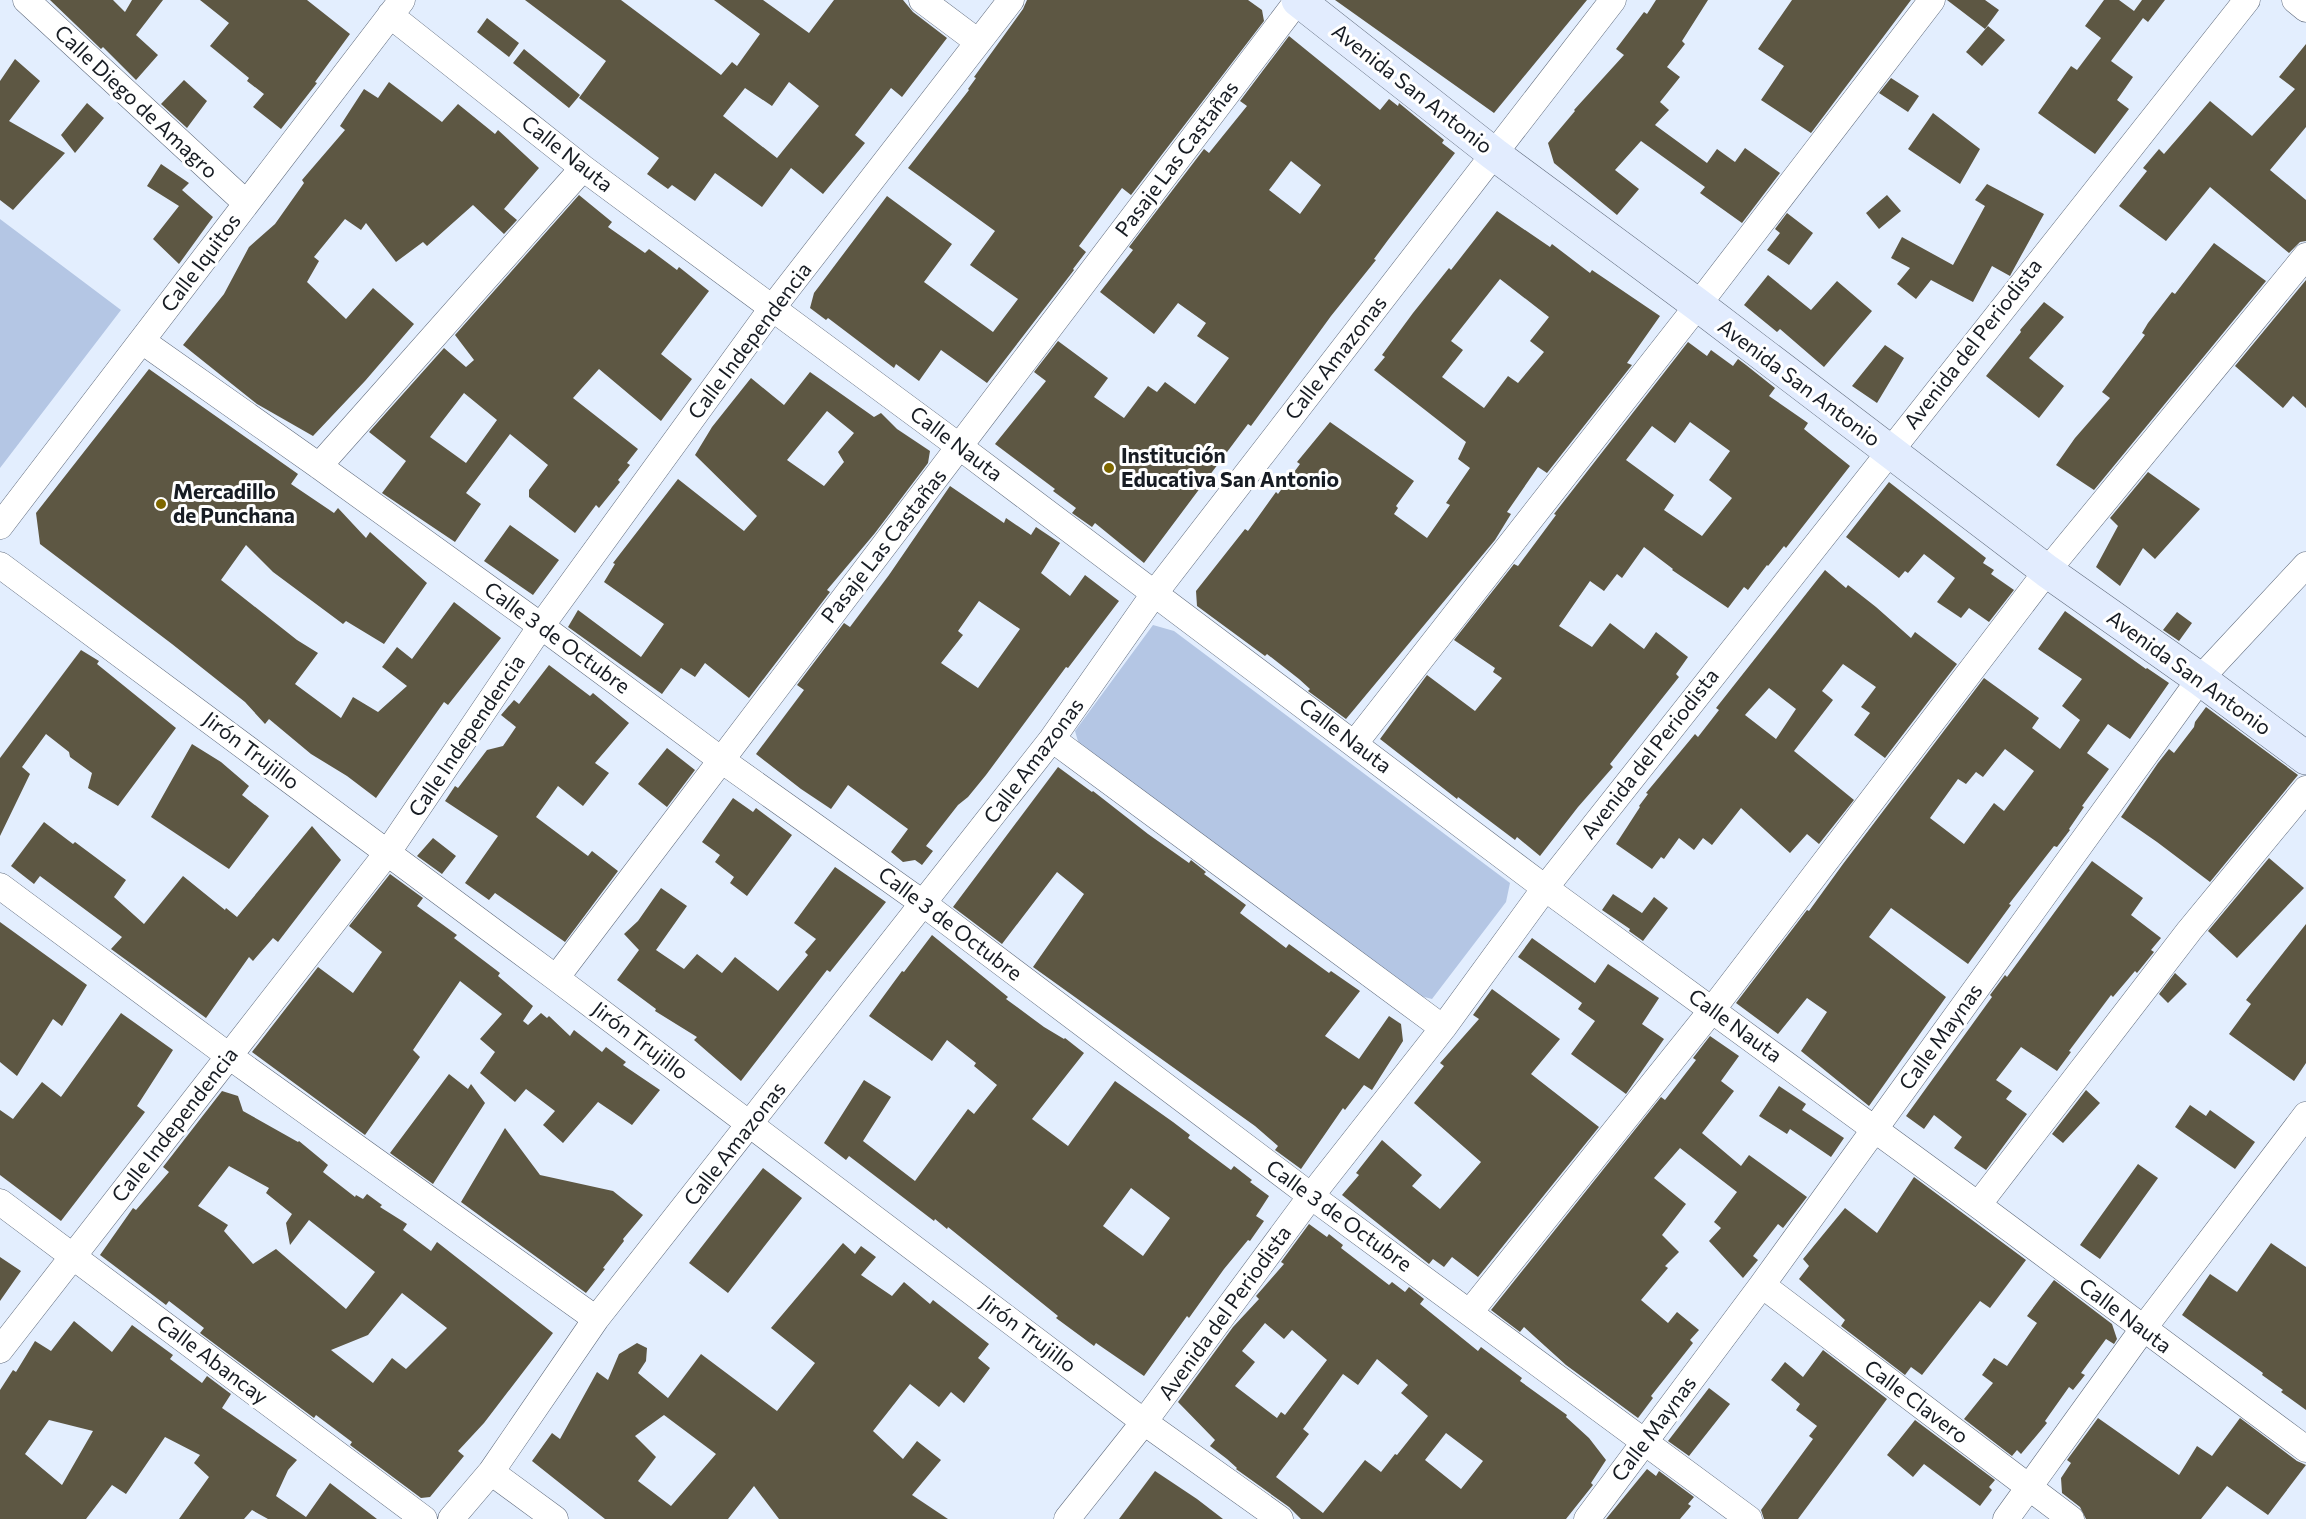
<svg xmlns="http://www.w3.org/2000/svg" width="2306" height="1519" font-family="Commissioner,sans-serif">
<style>
.green{fill:#b4c6e4}
.building{fill:#5d5743;fill-rule:evenodd}
.lines{fill:none;stroke-linecap:round;stroke-linejoin:round}
.street-casing{stroke:#616c7e;stroke-width:27}
.secondary-casing{stroke:#616c7e;stroke-width:34}
.street{stroke:#fff;stroke-width:26}
.secondary{stroke:#e2ecfe;stroke-width:33}
.poi-dot{fill:#7e6700;stroke:#fff;stroke-width:2}
.labels{text-anchor:middle;stroke-width:6;stroke-linejoin:round;paint-order:stroke}
.street-label{font-size:21px;fill:#171c23;stroke:#fff}
.poi-label{font-size:21px;font-weight:bold;fill:#171c23;stroke:#fff;text-anchor:start}
</style>
<rect width="100%" height="100%" fill="#e3eefe"/>
<path class="green" d="M0,219L121,310L0,468Z
M1153,625L1174,631L1510,883L1506,902L1432,999L1408,993L1080,748L1075,731Z"/>
<path class="building" d="M50,0H113L125,12L132,0H163L136,35L158,55L136,80L103,47L101,49Z
M200,0H307L350,34L315,82L317,83L281,129L253,107L264,94L247,81L249,78L210,46L229,23Z
M525,0H621L721,75L732,62L737,66L760,34L714,0H763L809,33L834,0H903L913,12L947,38L902,97L891,88L855,135L865,143L823,194L791,168L762,207L715,173L695,201L672,185L668,189L647,174L659,158L579,98L606,61ZM789,82L819,106L777,158L723,116L745,88L772,106Z
M1027,0H1248L1262,10L1264,21L1131,195L1122,188L1079,246L1086,252L1073,269L1074,270L987,383L941,350L919,381L896,364L894,368L828,318L826,320L810,308L814,293L887,196L952,244L924,282L993,332L1018,299L970,265L995,231L908,168L969,90L968,89L976,78L974,77L1023,9Z
M1335,0H1587L1494,113Z
M1656,0H1708L1682,41L1685,44L1667,67L1680,77L1660,102L1669,110L1655,125L1707,163L1717,149L1735,162L1745,148L1780,173L1742,223L1700,193L1705,187L1641,141L1615,170L1639,189L1617,215L1554,163L1548,143L1575,111L1574,110L1624,55L1616,49L1644,12L1647,14Z
M1792,0H1911L1811,133L1761,100L1784,66L1758,49Z
M1947,0H1985L1999,10L1985,29Z
M2104,0H2119L2134,11L2142,0H2165L2148,22L2143,18L2111,61L2133,77L2117,100L2129,109L2095,154L2038,113L2071,66L2077,70L2101,38L2085,26Z
M487,18L519,43L509,57L477,32Z
M1988,26L2005,40L1982,66L1966,52Z
M1289,36L1380,110L1389,99L1398,106L1399,103L1444,140L1442,143L1455,153L1388,240L1374,259L1376,260L1331,316L1251,426L1248,424L1144,563L1095,523L1092,527L1072,513L1076,508L1053,491L1055,489L995,444L1046,381L1034,372L1058,341L1108,378L1094,397L1124,418L1148,386L1157,392L1165,382L1195,404L1229,358L1197,336L1206,323L1178,303L1154,334L1100,292L1133,250L1129,247L1204,149L1209,153L1247,106L1240,101ZM1291,161L1321,185L1300,214L1269,190Z
M2306,44V127L2270,170L2306,200V241L2300,242L2289,253L2210,187L2166,241L2119,206L2147,171L2143,168L2159,149L2164,154L2210,101L2252,136L2295,89L2279,77Z
M524,49L580,95L569,108L513,63Z
M15,59L40,81L9,121L65,153L13,210L0,200V81Z
M1891,78L1919,96L1908,112L1879,93Z
M184,80L207,101L187,128L161,104Z
M389,82L442,122L458,104L495,134L498,130L539,168L504,209L517,220L504,234L473,205L427,246L423,242L396,262L366,223L361,230L345,219L314,257L319,261L307,282L346,319L373,288L414,324L365,381L313,436L257,404L183,345L224,294L249,247L275,224L304,183L302,180L345,130L340,126L364,89L378,98Z
M87,103L104,118L75,153L61,135Z
M1933,113L1980,149L1960,184L1908,149Z
M161,164L189,183L182,190L213,217L179,264L153,239L179,206L147,186Z
M1987,184L2044,214L2011,274L2010,276L1992,266L1973,302L1931,280L1916,299L1897,284L1910,268L1891,258L1902,237L1953,265L1985,206L1975,200Z
M579,195L612,222L608,227L645,253L649,249L677,270L679,267L709,291L661,354L692,379L661,421L599,369L573,398L638,449L627,463L630,465L618,480L620,482L599,508L596,505L575,533L529,497V490L548,465L510,434L466,493L481,504L455,542L382,493L406,461L369,432L444,348L466,367L474,360L455,335ZM464,393L497,420L466,463L430,437Z
M1887,195L1901,211L1879,229L1866,213Z
M1497,211L1550,247L1552,244L1590,273L1592,270L1660,316L1627,363L1632,365L1547,473L1538,467L1507,512L1511,514L1495,540L1346,719L1308,691L1310,689L1299,679L1267,654L1265,656L1197,606L1196,591L1245,529L1248,531L1276,492L1278,494L1300,464L1297,462L1330,422L1414,481L1396,506L1398,508L1394,514L1427,538L1450,505L1446,503L1470,468L1458,459L1466,442L1374,370L1385,357L1382,355L1413,313L1449,268L1451,270ZM1500,279L1549,317L1530,341L1544,352L1518,383L1508,376L1484,408L1442,377L1463,350L1451,341Z
M1787,213L1813,233L1789,265L1767,250L1780,233L1775,229Z
M2214,243L2266,281L2094,490L2056,465L2075,438L2110,398L2102,392L2145,335L2142,333L2148,323L2172,292L2175,294Z
M1768,275L1811,310L1837,281L1872,311L1824,367L1780,329L1777,332L1744,305Z
M2306,280V408L2293,396L2283,408L2235,366Z
M2044,302L2064,317L2029,358L2064,386L2039,418L1986,376L2021,332L2020,330Z
M1688,342L1707,356L1711,350L1733,366L1738,359L1746,365L1775,388L1769,396L1808,423L1804,429L1850,466L1786,548L1784,546L1768,566L1767,565L1748,590L1744,587L1728,608L1672,570L1673,569L1644,547L1622,578L1617,574L1604,591L1590,581L1559,626L1592,647L1610,623L1644,649L1656,632L1688,657L1676,674L1679,677L1610,764L1613,767L1578,807L1540,856L1517,837L1515,840L1458,797L1457,799L1380,739L1427,675L1475,711L1502,678L1493,672L1495,668L1454,640L1514,564L1518,566L1556,515L1554,514ZM1690,422L1730,451L1709,480L1732,498L1702,536L1664,510L1674,495L1626,460L1652,426L1675,443Z
M1885,345L1904,358L1877,403L1852,386Z
M149,369L298,474L291,484L334,513L338,508L366,538L370,532L427,583L384,644L346,621L343,624L273,572L246,545L221,580L297,640L318,653L295,684L341,718L353,697L378,712L407,686L382,667L397,647L412,659L454,602L501,638L448,705L444,702L376,798L347,776L311,754L269,719L265,724L245,702L172,644L40,544L36,513Z
M810,372L874,417L881,413L897,429L930,451L928,463L875,533L827,590L830,592L749,698L705,663L695,677L681,668L662,694L568,627L578,610L641,657L664,624L604,582L615,564L613,563L678,479L744,531L757,516L695,455L712,427L751,378L784,405ZM827,411L854,433L838,452L844,462L824,486L787,460Z
M2148,472L2200,509L2155,559L2143,548L2120,586L2096,567L2118,526L2110,518Z
M1889,482L1986,558L1983,563L1994,570L1991,574L2014,590L1989,622L1969,608L1961,618L1937,602L1955,578L1924,554L1908,573L1905,571L1899,578L1846,537Z
M950,486L1004,523L1006,518L1031,535L1036,527L1060,543L1041,573L1070,596L1085,575L1119,601L1068,668L1066,667L986,775L968,797L958,805L926,846L933,851L922,865L915,860L903,862L891,852L908,829L848,785L831,809L801,789L756,754L804,690L797,685L844,623L850,627L889,575ZM979,601L1020,629L978,688L941,663L963,635L958,631Z
M510,525L559,560L533,595L484,561Z
M1825,570L1846,588L1848,585L1876,607L1911,638L1915,632L1957,664L1885,758L1854,735L1870,713L1861,707L1876,687L1843,664L1822,691L1833,700L1794,751L1854,800L1819,844L1807,834L1790,853L1741,808L1712,845L1703,838L1694,850L1679,838L1664,859L1661,857L1652,869L1616,844L1640,807L1639,806L1648,794L1646,793L1695,734L1698,737L1719,710L1716,708ZM1769,688L1796,709L1776,739L1745,715Z
M2065,611L2146,669L2147,668L2169,683L2130,739L2108,724L2087,753L2109,769L2082,806L2084,807L2069,829L2070,830L2057,847L2054,846L2009,904L2011,905L1968,964L1891,908L1869,937L1946,997L1869,1106L1801,1051L1827,1012L1807,998L1778,1034L1736,1003L1807,910L1809,911L1843,864L1984,678L2039,718L2032,728L2060,749L2080,720L2062,706L2082,679L2038,649ZM2005,749L2034,771L2004,811L1994,803L1964,844L1930,818L1958,779L1966,784L1976,772L1983,777Z
M2177,612L2192,623L2179,641L2163,630Z
M81,650L99,661L97,664L176,728L118,806L88,788L92,773L70,757L69,752L46,734L22,767L30,774L0,836V758Z
M549,665L590,696L593,693L629,723L595,763L609,773L583,806L558,786L536,817L588,856L592,851L618,871L565,942L495,893L489,900L465,883L498,836L445,801L455,786L458,788L487,750L503,746L516,727L501,715L514,700L519,704Z
M2206,707L2298,775L2210,882L2157,842L2121,817L2158,763L2169,749L2174,753L2194,727L2195,722Z
M192,744L221,762L249,786L242,795L269,816L229,869L151,817Z
M667,748L695,770L667,807L638,784Z
M1058,767L1092,792L1093,791L1148,834L1189,863L1191,860L1206,872L1204,874L1246,905L1240,913L1286,948L1289,944L1329,973L1331,971L1360,991L1325,1036L1359,1059L1389,1016L1401,1024L1403,1041L1372,1090L1364,1085L1345,1110L1343,1108L1301,1169L1275,1150L1278,1146L1255,1126L1033,967L1084,894L1057,872L1002,944L953,907Z
M733,798L753,812L756,808L792,835L747,896L730,883L734,877L715,862L720,855L702,842Z
M44,822L73,844L75,842L126,880L114,897L144,924L183,876L225,910L226,908L237,917L312,826L341,860L278,942L273,938L253,961L249,957L206,1018L111,949L122,937L40,876L34,884L11,866Z
M433,838L456,856L442,874L417,856Z
M2269,858L2304,888L2237,958L2208,931Z
M2092,861L2143,898L2131,915L2161,938L2151,950L2154,952L2137,973L2135,971L2113,997L2111,995L2069,1051L2071,1052L2057,1071L2021,1047L1996,1080L2012,1091L2006,1099L2027,1114L1986,1170L1954,1148L1962,1137L1934,1115L1924,1129L1906,1116L1992,997L1990,995L2005,975L2007,977Z
M835,867L886,902L830,972L827,970L741,1081L694,1040L697,1037L655,1011L656,1009L617,980L639,950L624,934L638,921L661,888L687,906L656,950L684,969L697,954L722,973L735,957L778,991L808,955L805,952L816,939L794,923Z
M390,874L423,898L417,906L457,935L454,938L500,973L498,976L533,1006L523,1021L528,1025L541,1013L547,1018L549,1016L570,1036L574,1030L602,1052L606,1047L626,1062L623,1065L660,1090L632,1125L598,1102L563,1143L543,1125L555,1111L526,1089L515,1102L480,1073L495,1052L480,1039L502,1014L460,981L413,1050L420,1057L365,1135L252,1052L318,967L353,993L382,952L349,926Z
M1613,894L1642,913L1654,897L1668,908L1643,941L1629,931L1630,929L1602,910Z
M0,922L87,985L62,1026L53,1019L17,1076L0,1062Z
M2306,924V1063L2294,1081L2229,1034L2251,1004L2246,1000Z
M932,935L1008,997L1006,999L1044,1027L1064,1039L1065,1038L1084,1053L1032,1119L1068,1146L1115,1081L1173,1122L1190,1135L1188,1138L1231,1170L1234,1166L1252,1180L1250,1182L1269,1196L1256,1216L1264,1221L1250,1241L1248,1240L1224,1269L1189,1318L1187,1316L1144,1376L1096,1343L1094,1346L1056,1318L1058,1316L948,1227L947,1229L935,1219L934,1221L849,1156L846,1160L824,1143L864,1080L891,1097L863,1141L915,1181L968,1109L974,1114L997,1085L974,1066L976,1063L947,1040L932,1061L869,1016L902,971L904,972ZM1131,1188L1170,1218L1143,1256L1103,1226Z
M1532,938L1595,983L1608,964L1659,998L1642,1024L1664,1039L1626,1094L1571,1054L1595,1021L1578,1009L1582,1003L1518,957Z
M2175,973L2187,984L2168,1003L2159,994Z
M1492,989L1560,1039L1531,1074L1599,1127L1478,1277L1452,1257L1444,1267L1433,1259L1429,1264L1342,1195L1359,1175L1356,1173L1382,1140L1422,1175L1412,1186L1440,1209L1481,1162L1414,1103L1444,1066L1440,1063L1479,1019L1473,1015Z
M121,1013L173,1050L137,1106L145,1112L61,1221L0,1175V1110L13,1119L42,1082L61,1097Z
M1710,1036L1739,1056L1721,1081L1734,1091L1702,1133L1741,1166L1749,1155L1807,1197L1783,1228L1778,1224L1753,1256L1758,1260L1743,1278L1709,1241L1721,1228L1714,1222L1737,1192L1680,1148L1654,1178L1686,1204L1662,1235L1679,1252L1665,1266L1668,1268L1641,1300L1668,1323L1677,1312L1699,1330L1690,1340L1693,1343L1651,1396L1653,1398L1638,1418L1566,1365L1524,1327L1520,1332L1491,1310L1661,1097L1665,1100L1696,1060L1693,1058Z
M449,1074L468,1089L471,1084L485,1103L433,1184L390,1153Z
M1779,1086L1806,1104L1802,1110L1844,1138L1831,1157L1790,1129L1787,1134L1759,1116Z
M2086,1090L2100,1103L2063,1143L2052,1134Z
M222,1091L238,1096L243,1111L298,1142L299,1141L328,1165L323,1172L355,1197L356,1195L363,1199L367,1194L382,1205L380,1207L407,1224L403,1230L431,1251L437,1242L553,1333L484,1423L458,1451L464,1456L430,1497L421,1498L350,1445L352,1442L316,1415L314,1418L200,1333L204,1328L169,1301L166,1305L100,1255L133,1208L136,1210L169,1172L163,1167ZM229,1166L269,1188L266,1193L292,1214L286,1223L290,1245L309,1220L375,1272L346,1309L276,1249L253,1264L224,1231L228,1225L198,1206ZM402,1293L447,1328L406,1369L392,1358L373,1383L331,1350L368,1335Z
M2190,1105L2206,1116L2210,1110L2255,1142L2235,1169L2175,1127Z
M505,1128L540,1175L613,1191L643,1215L623,1239L624,1241L603,1268L605,1269L586,1293L461,1202Z
M2138,1164L2158,1178L2100,1259L2080,1245Z
M763,1168L802,1198L728,1293L689,1263Z
M1914,1177L2026,1260L1990,1308L1980,1301L1922,1375L1911,1367L1905,1375L1841,1326L1845,1320L1799,1279L1809,1266L1803,1259L1845,1208L1877,1233Z
M1309,1224L1327,1237L1329,1234L1343,1245L1341,1248L1389,1285L1392,1282L1405,1292L1409,1287L1424,1299L1420,1304L1478,1351L1481,1347L1522,1378L1520,1381L1567,1415L1566,1417L1589,1438L1606,1460L1591,1483L1593,1485L1566,1519H1301L1289,1507L1236,1469L1237,1468L1227,1459L1210,1446L1215,1440L1178,1402L1233,1327L1259,1299L1256,1296L1284,1264L1281,1262ZM1265,1323L1284,1339L1292,1330L1327,1360L1285,1415L1281,1412L1277,1418L1235,1386L1255,1362L1242,1351ZM1377,1359L1408,1385L1401,1393L1428,1416L1397,1455L1395,1454L1381,1472L1365,1460L1323,1513L1276,1477L1309,1434L1303,1429L1343,1374L1358,1385ZM1446,1433L1483,1461L1461,1489L1425,1460Z
M843,1243L855,1254L861,1246L876,1257L861,1275L892,1296L904,1282L930,1304L933,1300L989,1344L978,1358L990,1368L964,1403L951,1392L939,1407L910,1384L873,1431L903,1459L917,1441L941,1460L912,1495L948,1519H779L754,1486L728,1519H605L532,1461L552,1433L560,1439L597,1372L608,1380L619,1354L637,1343L647,1348L646,1361L638,1373L668,1398L701,1354L777,1411L815,1363L771,1328ZM664,1415L716,1454L671,1506L638,1481L656,1457L635,1436Z
M2271,1243L2306,1267V1410L2281,1392L2283,1390L2262,1375L2263,1373L2182,1315L2210,1274L2237,1292Z
M0,1257L21,1271L0,1301Z
M2054,1280L2112,1324L2117,1339L2114,1344L2106,1339L2081,1373L2085,1375L2073,1390L2069,1387L2045,1421L2047,1423L2021,1454L2017,1450L2012,1456L1964,1419L1993,1383L1982,1375L1994,1358L2007,1366L2037,1323L2027,1316Z
M74,1321L112,1352L132,1325L173,1355L170,1359L202,1383L207,1376L231,1394L222,1408L297,1460L288,1470L276,1496L306,1517L330,1483L377,1519H268L252,1510L244,1519H179L209,1477L194,1463L200,1455L165,1437L126,1494L112,1485L86,1519H0V1390L13,1370L16,1372L35,1341L51,1351ZM49,1420L93,1431L62,1485L25,1454Z
M1823,1350L1887,1399L1798,1519H1764L1761,1510L1813,1439L1809,1436L1817,1426L1796,1410L1800,1404L1771,1380L1785,1362L1803,1377Z
M1709,1388L1730,1404L1689,1456L1668,1441Z
M2098,1418L2179,1475L2197,1446L2212,1456L2240,1418L2297,1461L2306,1465L2268,1515L2227,1486L2201,1519H2086L2080,1507L2062,1493L2061,1478L2071,1463L2067,1460Z
M1915,1420L1995,1480L1989,1487L1992,1490L1980,1506L1924,1464L1913,1477L1887,1455Z
M1647,1469L1656,1476L1659,1471L1694,1497L1688,1504L1691,1506L1680,1519H1606Z
M1155,1471L1197,1499L1223,1519H1119Z"/>
<g class="lines">
<g class="street-casing">
<path id="street" d="M26,0L246,203
M922,0L978,42
M2295,0L2306,9
M390,15L583,168L960,447L1545,888L1978,1205L2306,1449
M142,341L319,466L541,626L720,759L924,904L1311,1196L1749,1519
M319,466L583,168
M0,526L402,0
M0,565L556,978L1144,1422L1280,1519
M1052,739L1443,1028
M1355,743L1698,305L1932,0
M0,886L229,1056L596,1319
M556,978L1298,0
M0,1202L424,1519
M1978,1205L2189,931L2306,789
M1762,1285L2071,1519
M1470,1312L1712,1010L2047,571L2306,256
M0,1350L388,852L541,626L773,307L1011,0
M491,1472L555,1519
M451,1519L491,1472L596,1319L1052,739L1154,594L1613,0
M1067,1519L1144,1422L1311,1196L1443,1028L1545,888L2247,0
M1587,1519L1762,1285L2200,679L2306,565
M2006,1519L2143,1329L2306,1115"/>
</g>
<g class="secondary-casing">
<path id="secondary" d="M1298,0L1494,154L1698,305L2047,571L2200,679L2306,758"/>
</g>
<use href="#street" class="street"/>
<use href="#secondary" class="secondary"/>
</g>
<g class="poi-dot">
<circle cx="1109" cy="468" r="6"/>
<circle cx="161" cy="504" r="6"/>
</g>
<g class="labels">
<g class="street-label">
<text transform="translate(1412 89) rotate(38)" y="7">Avenida San Antonio</text>
<text transform="translate(136 102) rotate(43)" y="7">Calle Diego de Amagro</text>
<text transform="translate(567 154) rotate(38)" y="7">Calle Nauta</text>
<text transform="translate(1177 159) rotate(-53)" y="7">Pasaje Las Castañas</text>
<text transform="translate(201 263) rotate(-53)" y="7">Calle Iquitos</text>
<text transform="translate(750 341) rotate(-53)" y="7">Calle Independencia</text>
<text transform="translate(1973 344) rotate(-52)" y="7">Avenida del Periodista</text>
<text transform="translate(1336 358) rotate(-52)" y="7">Calle Amazonas</text>
<text transform="translate(1799 383) rotate(37)" y="7">Avenida San Antonio</text>
<text transform="translate(956 444) rotate(37)" y="7">Calle Nauta</text>
<text transform="translate(884 546) rotate(-52)" y="7">Pasaje Las Castañas</text>
<text transform="translate(557 638) rotate(36)" y="7">Calle 3 de Octubre</text>
<text transform="translate(2189 673) rotate(36)" y="7">Avenida San Antonio</text>
<text transform="translate(467 736) rotate(-56)" y="7">Calle Independencia</text>
<text transform="translate(1345 736) rotate(37)" y="7">Calle Nauta</text>
<text transform="translate(251 751) rotate(37)" y="7">Jirón Trujillo</text>
<text transform="translate(1650 754) rotate(-52)" y="7">Avenida del Periodista</text>
<text transform="translate(1034 761) rotate(-53)" y="7">Calle Amazonas</text>
<text transform="translate(950 924) rotate(37)" y="7">Calle 3 de Octubre</text>
<text transform="translate(1735 1026) rotate(36)" y="7">Calle Nauta</text>
<text transform="translate(1941 1037) rotate(-54)" y="7">Calle Maynas</text>
<text transform="translate(640 1041) rotate(37)" y="7">Jirón Trujillo</text>
<text transform="translate(175 1125) rotate(-52)" y="7">Calle Independencia</text>
<text transform="translate(735 1144) rotate(-52)" y="7">Calle Amazonas</text>
<text transform="translate(1339 1216) rotate(36)" y="7">Calle 3 de Octubre</text>
<text transform="translate(1225 1313) rotate(-54)" y="7">Avenida del Periodista</text>
<text transform="translate(2125 1316) rotate(37)" y="7">Calle Nauta</text>
<text transform="translate(1028 1334) rotate(37)" y="7">Jirón Trujillo</text>
<text transform="translate(212 1360) rotate(37)" y="7">Calle Abancay</text>
<text transform="translate(1916 1402) rotate(37)" y="7">Calle Clavero</text>
<text transform="translate(1654 1429) rotate(-53)" y="7">Calle Maynas</text>
</g>
<g class="poi-label">
<text x="1121" y="463">Institución<tspan x="1121" dy="24">Educativa San Antonio</tspan></text>
<text x="173" y="499">Mercadillo<tspan x="173" dy="24">de Punchana</tspan></text>
</g>
</g>
</svg>
